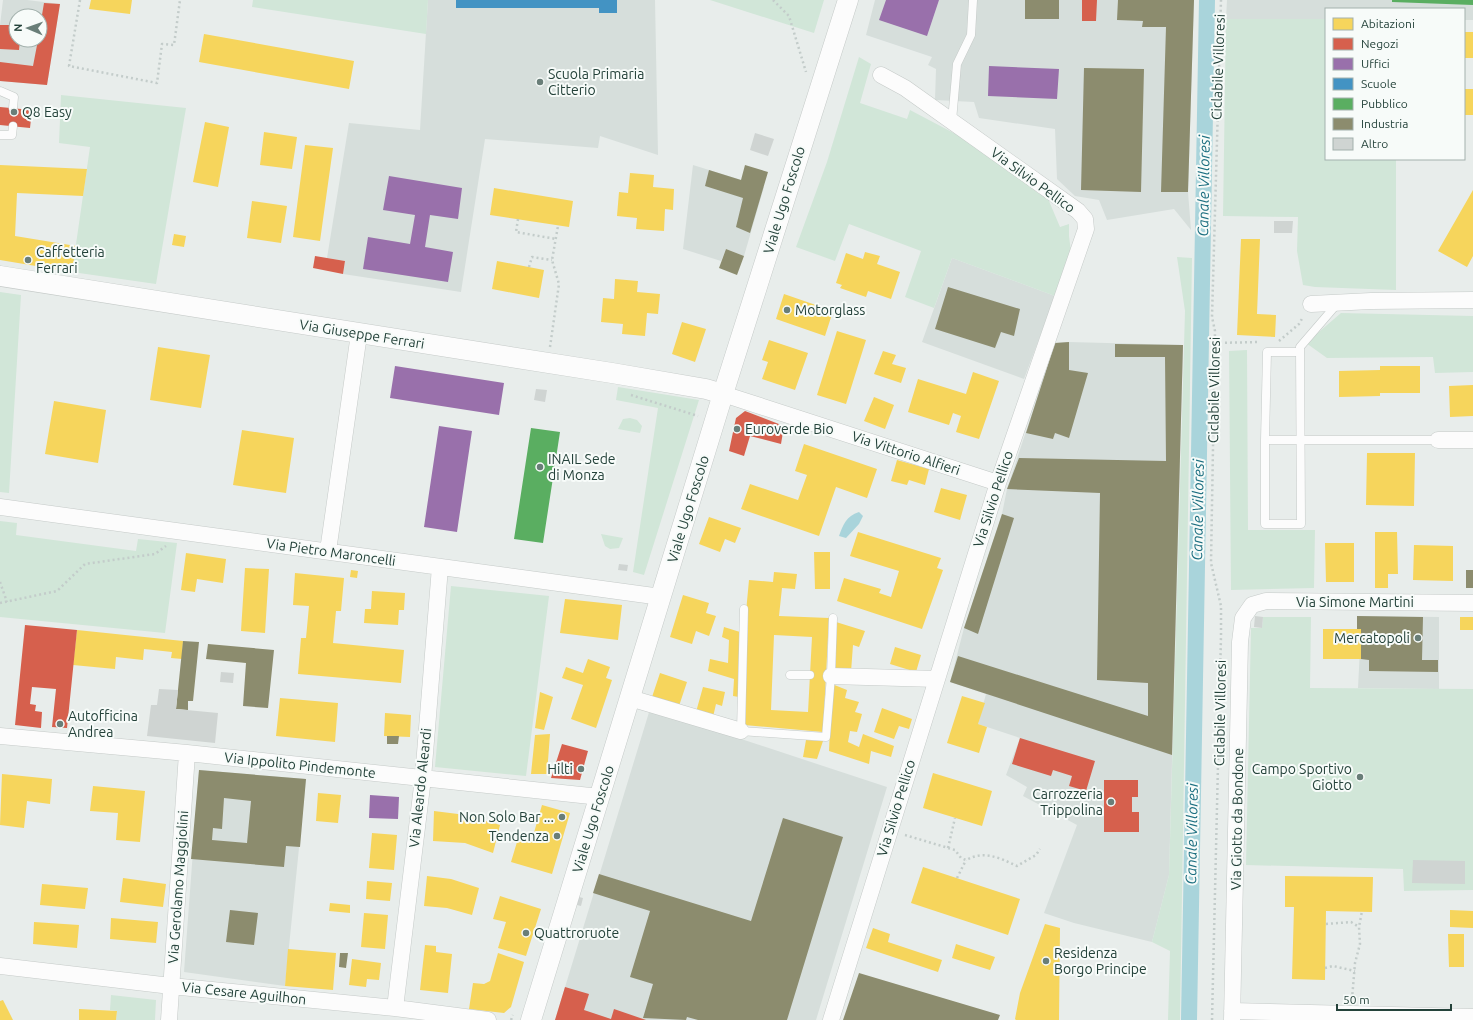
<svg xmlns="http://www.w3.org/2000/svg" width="1473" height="1020" font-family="Ubuntu,sans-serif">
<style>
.built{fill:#d6dedb;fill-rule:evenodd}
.green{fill:#d1e6d8}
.water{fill:#a9d4db}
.homes{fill:#f6d55c;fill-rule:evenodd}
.shops{fill:#d6604d}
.offices{fill:#9970ab}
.schools{fill:#4393c3}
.public{fill:#5aae61}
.industry{fill:#8c8c6e;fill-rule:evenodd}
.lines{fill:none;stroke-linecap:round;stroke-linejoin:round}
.canal{stroke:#a9d4db;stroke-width:16}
.building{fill:#cfd4d2}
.service-casing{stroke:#c5cac8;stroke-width:9}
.minor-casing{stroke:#c5cac8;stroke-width:17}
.tertiary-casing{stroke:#c5cac8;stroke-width:21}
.path{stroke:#c3ccca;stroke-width:2.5;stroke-dasharray:2 3;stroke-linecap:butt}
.service{stroke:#fcfcfc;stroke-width:8}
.minor{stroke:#fcfcfc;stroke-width:16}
.tertiary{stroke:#fcfcfc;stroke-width:20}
.poi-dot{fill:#697e78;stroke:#f7fbf9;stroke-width:1.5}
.labels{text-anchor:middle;stroke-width:4;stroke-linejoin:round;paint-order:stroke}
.street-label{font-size:14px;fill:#24423a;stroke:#f7fbf9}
.poi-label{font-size:14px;fill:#24423a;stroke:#f7fbf9;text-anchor:start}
.water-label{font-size:15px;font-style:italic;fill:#1c6f80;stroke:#f7fbf9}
</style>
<rect width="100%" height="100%" fill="#e8edeb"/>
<path class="built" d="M3,0H27L60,4L47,85L0,81V25ZM16,16H40V40H16Z
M428,0H655L658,155L600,136L598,148L485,139L461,292L343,274L345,261L327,258L349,123L420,130Z
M875,0H1194L1188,192L1191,230L1174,209L1107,220L1099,200L1075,196L1057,179L1055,129L979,118L974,102L935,100L936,69L928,65L932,57L866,35Z
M1227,0H1473V20H1464V9H1326V19H1226Z
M693,165L764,187L744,256L726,249L721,261L683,249Z
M952,258L1055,296L1024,379L922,342Z
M1069,342L1183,345L1169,875L1152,942L1074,923L1044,913L1077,825L1023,796L1027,787L1006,775L1020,738L978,724L986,694L950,682L964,628L1002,514L1007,489L1055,343Z
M1357,616L1439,617V689L1358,688L1361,629H1357Z
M650,709L887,787L816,1020H555Z
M199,770L306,779L285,986L184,972Z"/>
<path class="green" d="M253,0H428L426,34L252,7Z
M710,0H824L814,33Z
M1226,19H1326V159H1396V290L1315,287L1303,285L1297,251L1298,217L1223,216Z
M859,57L871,64L860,103L907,119L910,110L965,139L1046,194L1060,227L1069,224V236L1071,252L1055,296L952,258L934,308L905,297L921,251L849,224L835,261L796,247L827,162Z
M61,95L186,108L156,284L72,272L90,147L59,143Z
M1177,257L1192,258L1180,1020H1168L1170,951L1152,942L1169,875L1185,311Z
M0,292L21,295L9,493L0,492Z
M1341,313L1473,316V372L1435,373L1433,357L1327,358L1306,343Z
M1247,350L1248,530H1315L1314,588L1231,590L1229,351Z
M618,387L699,400L644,575L633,572L658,408L616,400Z
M630,418L637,420L642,426L640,433L618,429L623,419Z
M0,521L17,523L16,535L136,551L138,539L177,543L165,633L0,617Z
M601,534L623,538L619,548L610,549L605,546Z
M451,586L549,596L526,776L435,767Z
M1263,617H1311L1310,688L1473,689V890L1404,891L1403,869L1246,865L1251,628H1262Z
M111,995L156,1000L155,1020H116L117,1011L110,1010Z"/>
<path class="water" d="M859,512L863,516L859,524L846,538L839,536C843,525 846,516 859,512Z"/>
<path class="homes" d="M91,0H132L130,14L89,9Z
M1464,32H1473V58H1464Z
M204,34L354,61L349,89L199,62Z
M1464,89H1473V115H1464Z
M205,122L229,127L218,187L193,182Z
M264,132L297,137L292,169L260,165Z
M305,145L333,148L320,241L293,237Z
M0,165L87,169L83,196L17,193L15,236L76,246L72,272L0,260Z
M630,173L654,175L653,187L674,189L673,210L665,209L664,231L636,229L637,218L617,216L619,192L628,193Z
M494,188L573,201L569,227L490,215Z
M1473,190V256L1467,267L1438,251Z
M252,201L287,206L281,243L247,238Z
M174,234L186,236L184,247L172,245Z
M1241,239H1260L1257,314L1276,315L1275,337L1237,335Z
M865,252L880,256L877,264L900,272L891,299L868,291L866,297L840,288L842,285L836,283L846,253L863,259Z
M497,261L544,270L539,298L492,289Z
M615,279L638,281L637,292L660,294L658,314L647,313L645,336L622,334L623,324L601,322L603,298L614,299Z
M784,294L833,311L825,336L776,319Z
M682,322L706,329L695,362L672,354Z
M837,331L866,340L846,404L817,395Z
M769,340L808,353L795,390L762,379L768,362L762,360Z
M158,347L210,355L201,408L150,400Z
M883,351L896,355L892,364L906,368L901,383L874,374Z
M1380,366H1420V393H1380V396L1339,397V371L1380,370Z
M973,372L999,381L979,439L956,432L961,416L953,413L949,425L908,412L918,379L966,394Z
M1473,385V416L1450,417L1449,386Z
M874,397L894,405L885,429L864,421Z
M54,401L106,410L98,463L45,454Z
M242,430L294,438L286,493L233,485Z
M804,444L877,469L867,498L836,487L819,536L741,509L750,484L798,500L807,475L795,471Z
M1367,453H1415L1414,506L1366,505Z
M897,460L929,469L925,485L909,480L907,485L891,481Z
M941,488L967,495L960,520L934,512Z
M709,517L741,528L735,543L725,539L720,552L699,544Z
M858,532L941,558L937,568L943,570L922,629L837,601L844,578L881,589L879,593L891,597L899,571L850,556Z
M1375,532H1397L1398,574H1388V588H1375Z
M1325,543H1354V582H1326Z
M1414,545L1453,546V581L1413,580Z
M814,552H830V589H815Z
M186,553L226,559L223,583L197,579L195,592L181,590Z
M245,568L269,569L265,633L241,631Z
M351,570L358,571L357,578L350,577Z
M774,572L797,574L795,589L782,588L779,616L829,618L823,732L744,725L746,612L749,580L773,582ZM774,635L812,637L808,712L771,710Z
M295,573L344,578L341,611H336L333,643L404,650L401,683L298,674L301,638H306L309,606L293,605Z
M372,591L405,593L404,610H399L398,625L364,623L365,609H371Z
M683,595L709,603L706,613L716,616L709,636L696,631L692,644L670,637Z
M565,599L622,605L618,640L560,633Z
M1460,617H1473V630H1460Z
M836,622L865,631L859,647L853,645L851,672H834Z
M724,627L740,632L739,697L733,696L734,679L708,671L710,659L728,663L729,640L722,637Z
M1323,629H1361V659H1323Z
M77,630L183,641L182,659L171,658L172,652L144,649L143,660L116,657L115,669L73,665Z
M895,647L921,655L916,672L890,664Z
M588,659L610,667L606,678L612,680L596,728L571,719L583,685L562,678L566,667L583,673Z
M660,673L687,682L678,709L651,700Z
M832,684L847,690L845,698L859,702L855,712L862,714L857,732L850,731L848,742L859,747L863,734L894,746L891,757L871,751L869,764L829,751Z
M703,687L725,692L722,706L716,704L713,717L696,712Z
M540,692L553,697L544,730L535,728Z
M962,696L985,703L978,724L987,727L979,753L947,743Z
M280,698L338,703L335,742L276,736Z
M882,708L912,719L909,729L899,726L894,739L874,732Z
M385,713L411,715L410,737L384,736Z
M550,734L547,774H531L535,735Z
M806,740L823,741L817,759L803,757Z
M933,773L992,791L982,826L923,808Z
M2,774L52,779L50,804L27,801L24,828L0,825Z
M93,786L145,791L140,842L116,840L118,813L90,811Z
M318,793L341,795L338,823L316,821Z
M542,805L570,813L552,874L511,862L520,832L533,836Z
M434,811L466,815L500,825L493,853L465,843L433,841Z
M372,833L397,835L394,870L369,868Z
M923,867L1020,899L1008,935L911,903Z
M427,876L451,879L479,888L472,915L447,908L424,906Z
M1285,876L1373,877L1372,912L1326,911L1325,980L1292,979L1294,907H1285Z
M123,878L166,884L163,907L120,902Z
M367,881L392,883L390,901L366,899Z
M42,884L88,888L85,909L40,905Z
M500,896L541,909L526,956L498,948L506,922L493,919Z
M330,903L350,905V913L329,911Z
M1450,910L1473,911V928L1450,927Z
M364,913L388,915L385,949L361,947Z
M111,918L158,922L156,943L110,939Z
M34,922L79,925L77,948L33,944Z
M1045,924L1060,928L1059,1020H1016L1015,1019L1020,993Z
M873,928L890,934L888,942L942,960L938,972L866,948Z
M1448,934H1464V967H1449Z
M956,944L995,957L990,970L952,958Z
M425,945L436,946V952L452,954L448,993L420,990Z
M288,949L336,953L333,990L285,986Z
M498,953L524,962L511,1007L504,1013L469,1009L473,983L484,984L490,981Z
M352,959L381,963L379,980L367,979L366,987L349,985Z
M3,1000L13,1020H0V1001Z
M79,1009L117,1011L116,1020H79Z"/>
<path class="shops" d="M1082,0H1097L1096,21H1082Z
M44,3L60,4L47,85L0,81V62L33,66L38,40H40V27Z
M0,25H16V40H20L19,50L0,49Z
M0,107L32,110L30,128L0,125Z
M315,256L345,261L343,274L313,268Z
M745,411L784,426L781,444L750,436L744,456L729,451L736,418Z
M25,625L77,630L67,728L52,727L56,689L32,687L30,704L36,705L35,711L42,712L41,728L15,725Z
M1020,738L1095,761L1086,791L1069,786L1072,776L1053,770L1051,776L1012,764Z
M562,744L588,751L580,780L551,778Z
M1104,780H1138V797H1132V812H1139V832H1104Z
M565,987L589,994L584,1010L611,1019L614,1009L646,1020H555Z"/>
<path class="offices" d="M886,0H939L927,36L879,20Z
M989,66L1059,69L1057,99L988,96Z
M389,176L462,188L458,219L430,215L425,247L453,252L448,282L363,269L368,237L410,244L415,215L383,210Z
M395,366L504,383L499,415L390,398Z
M439,426L472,431L457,532L424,527Z
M370,795L399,797L398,819L369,818Z"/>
<path class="schools" d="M456,0H617V13H599V8H456Z"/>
<path class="public" d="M1392,0H1473V5L1392,2Z
M531,428L560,432L543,543L514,539Z"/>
<path class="industry" d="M1025,0H1059V19H1025Z
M1118,0H1194L1188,192H1161L1166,27H1142L1143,21L1117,20Z
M1084,68L1144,69L1141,192L1081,190Z
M745,165L768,172L750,233L736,227L743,198L705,186L709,170L741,180Z
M726,249L744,256L737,275L719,268Z
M948,287L1020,309L1014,336L1001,332L995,348L935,329Z
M1069,342V370L1088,373L1069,438L1055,433L1053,439L1026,433L1055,343Z
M1115,344L1183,345L1172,755L950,682L958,656L1148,716V683L1097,680L1100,493L1007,489L1019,458L1166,461L1165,357H1115Z
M1002,514L1014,518L978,634L964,628Z
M1466,570H1473V588H1466Z
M1357,616L1423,617L1422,660H1438V672L1369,671V660L1361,659V629H1357Z
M183,641L199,642L193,701H188V710L176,709Z
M208,644L274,650L268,708L243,706L246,663L206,659Z
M387,736H399L398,744H387Z
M199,770L306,779L300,847L286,846L284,867L191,859ZM224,798L251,801L247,843L212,840L213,828L222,829Z
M783,818L843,837L787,1020H698L687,1017L686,1020L643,1018L653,984L630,977L650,911L593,893L599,874L751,921Z
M230,910L258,913L254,945L226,942Z
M340,953H348L346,968L339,967Z
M859,973L1000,1015L998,1020H843Z"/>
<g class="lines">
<path class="canal" d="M1189,1020L1207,0"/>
</g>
<path class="building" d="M755,133L774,139L768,156L750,150Z
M1274,221H1293L1292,233H1274Z
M536,389L547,390L545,402L534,400Z
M619,564L628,565L627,571L618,570Z
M1255,616L1263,617L1262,628L1254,627Z
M221,672L234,673L233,683L220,682Z
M159,689L178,690L176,709L218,713L215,743L147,736L151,705H157Z
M1413,860L1465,861V884L1412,883Z
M579,897L583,898L581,906L577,905Z"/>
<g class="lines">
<g class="service-casing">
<path id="service" d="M0,91L14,97L13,108
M952,121L957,64L971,35L973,0
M0,135H12L13,126
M1337,304L1300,347L1301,524H1265V440H1438
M1265,440L1267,352H1300
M744,609L741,731L826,737L831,676L833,618
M790,675H810"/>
</g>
<g class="minor-casing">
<path id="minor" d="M1311,304L1371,301L1473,300
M723,394L998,483
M1438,440H1473
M0,507L661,597
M328,551L359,334
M831,676L937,679
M630,698L741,731
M0,736L187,753L600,797
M0,966L171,986L395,1008L488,1020
M395,1008L423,778L440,567
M1232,1011L1473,1017
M169,1020L187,753
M831,1020L998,483L1086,229L1085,219L1078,211L905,88L881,75
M1232,1020L1240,642L1243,618L1252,605L1266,601L1473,603"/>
</g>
<g class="tertiary-casing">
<path id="tertiary" d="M0,276L612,373L706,389L723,394
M531,1020L723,394L848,0"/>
</g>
<path class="path" d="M80,0L69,66L157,83L162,44L174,45L180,0
M773,0L789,16L806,72
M518,219L516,232L556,239
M529,267L532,257L552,260
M1279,341L1299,324L1303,317
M1215,343L1260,342
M550,347L559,284L552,260L558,226
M631,395L698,416
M0,582L7,602
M0,603L57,591L85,564L155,554L166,546
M905,835L955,850L961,858L966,860C984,850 1000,858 1017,866L1036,855L1040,849
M948,848L955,818
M957,878L966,860
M1326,924L1351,922L1359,927
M1325,968L1333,966L1355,971
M1352,999L1355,963L1360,944L1359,927L1362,911
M511,1020L513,1015
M1212,1020L1221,636V606L1211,563L1215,331L1212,317L1221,0"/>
<use href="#service" class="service"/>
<use href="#minor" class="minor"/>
<use href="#tertiary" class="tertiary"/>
</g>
<g class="poi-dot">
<circle cx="540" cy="82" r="4"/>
<circle cx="14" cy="112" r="4"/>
<circle cx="28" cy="260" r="4"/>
<circle cx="787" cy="310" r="4"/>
<circle cx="737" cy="429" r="4"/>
<circle cx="540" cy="467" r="4"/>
<circle cx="1418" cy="638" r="4"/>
<circle cx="60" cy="724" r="4"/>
<circle cx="581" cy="769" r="4"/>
<circle cx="1360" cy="777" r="4"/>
<circle cx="1111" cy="802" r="4"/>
<circle cx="562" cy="817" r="4"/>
<circle cx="557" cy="836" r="4"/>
<circle cx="526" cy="933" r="4"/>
<circle cx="1046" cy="961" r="4"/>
</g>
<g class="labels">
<g class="street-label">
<text transform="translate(1218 67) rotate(-88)" y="5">Ciclabile Villoresi</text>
<text transform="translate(1033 180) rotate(36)" y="5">Via Silvio Pellico</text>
<text transform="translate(784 200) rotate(-73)" y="5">Viale Ugo Foscolo</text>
<text transform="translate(362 334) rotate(9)" y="5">Via Giuseppe Ferrari</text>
<text transform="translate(1214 390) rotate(-89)" y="5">Ciclabile Villoresi</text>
<text transform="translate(906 453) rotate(18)" y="5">Via Vittorio Alfieri</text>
<text transform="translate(993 499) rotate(-72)" y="5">Via Silvio Pellico</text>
<text transform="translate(688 509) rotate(-73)" y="5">Viale Ugo Foscolo</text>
<text transform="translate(331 552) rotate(8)" y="5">Via Pietro Maroncelli</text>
<text x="1355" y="607">Via Simone Martini</text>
<text transform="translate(1220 713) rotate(-89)" y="5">Ciclabile Villoresi</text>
<text transform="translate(300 765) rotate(6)" y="5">Via Ippolito Pindemonte</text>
<text transform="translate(420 788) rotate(-84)" y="5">Via Aleardo Aleardi</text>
<text transform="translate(896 808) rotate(-73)" y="5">Via Silvio Pellico</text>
<text transform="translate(593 819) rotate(-73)" y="5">Viale Ugo Foscolo</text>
<text transform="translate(1237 819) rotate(-89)" y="5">Via Giotto da Bondone</text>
<text transform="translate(178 887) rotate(-86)" y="5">Via Gerolamo Maggiolini</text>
<text transform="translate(244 993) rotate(6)" y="5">Via Cesare Aguilhon</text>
</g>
<g class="poi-label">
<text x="548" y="79">Scuola Primaria<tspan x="548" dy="16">Citterio</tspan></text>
<text x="22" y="117">Q8 Easy</text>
<text x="36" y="257">Caffetteria<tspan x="36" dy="16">Ferrari</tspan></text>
<text x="795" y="315">Motorglass</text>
<text x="745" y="434">Euroverde Bio</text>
<text x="548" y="464">INAIL Sede<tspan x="548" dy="16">di Monza</tspan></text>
<text x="1410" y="643" text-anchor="end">Mercatopoli</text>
<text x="68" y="721">Autofficina<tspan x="68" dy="16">Andrea</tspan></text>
<text x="573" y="774" text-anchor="end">Hilti</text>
<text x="1352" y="774" text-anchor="end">Campo Sportivo<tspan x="1352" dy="16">Giotto</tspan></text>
<text x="1103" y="799" text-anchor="end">Carrozzeria<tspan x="1103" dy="16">Trippolina</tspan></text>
<text x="554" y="822" text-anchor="end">Non Solo Bar ...</text>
<text x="549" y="841" text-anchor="end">Tendenza</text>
<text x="534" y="938">Quattroruote</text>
<text x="1054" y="958">Residenza<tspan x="1054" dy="16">Borgo Principe</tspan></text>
</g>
<g class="water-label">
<text transform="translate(1204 186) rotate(-89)" y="5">Canale Villoresi</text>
<text transform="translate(1198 510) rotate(-89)" y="5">Canale Villoresi</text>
<text transform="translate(1192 834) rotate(-89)" y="5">Canale Villoresi</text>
</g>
</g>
<rect x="1325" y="8" width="140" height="152" fill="#f7fbf9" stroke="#a3b1ad"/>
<rect x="1333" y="18" width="20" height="12" fill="#f6d55c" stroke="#a3b1ad"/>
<text x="1361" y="28" font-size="12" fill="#24423a">Abitazioni</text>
<rect x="1333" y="38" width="20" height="12" fill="#d6604d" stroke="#a3b1ad"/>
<text x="1361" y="48" font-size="12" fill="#24423a">Negozi</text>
<rect x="1333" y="58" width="20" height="12" fill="#9970ab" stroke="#a3b1ad"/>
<text x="1361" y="68" font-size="12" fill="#24423a">Uffici</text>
<rect x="1333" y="78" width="20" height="12" fill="#4393c3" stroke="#a3b1ad"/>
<text x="1361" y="88" font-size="12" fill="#24423a">Scuole</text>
<rect x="1333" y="98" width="20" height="12" fill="#5aae61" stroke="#a3b1ad"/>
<text x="1361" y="108" font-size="12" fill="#24423a">Pubblico</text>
<rect x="1333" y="118" width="20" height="12" fill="#8c8c6e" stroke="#a3b1ad"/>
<text x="1361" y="128" font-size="12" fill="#24423a">Industria</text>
<rect x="1333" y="138" width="20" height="12" fill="#cfd4d2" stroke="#a3b1ad"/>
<text x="1361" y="148" font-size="12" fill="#24423a">Altro</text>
<g transform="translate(28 28) rotate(272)"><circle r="19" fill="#f7fbf9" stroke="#a3b1ad"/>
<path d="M0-3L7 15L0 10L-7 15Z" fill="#697e78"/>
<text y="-6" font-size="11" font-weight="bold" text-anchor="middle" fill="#24423a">N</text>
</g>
<path d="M1337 1004v6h114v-6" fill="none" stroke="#24423a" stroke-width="2"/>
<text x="1343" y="1004" font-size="12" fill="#24423a" stroke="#f7fbf9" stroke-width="3" paint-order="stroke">50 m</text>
</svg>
